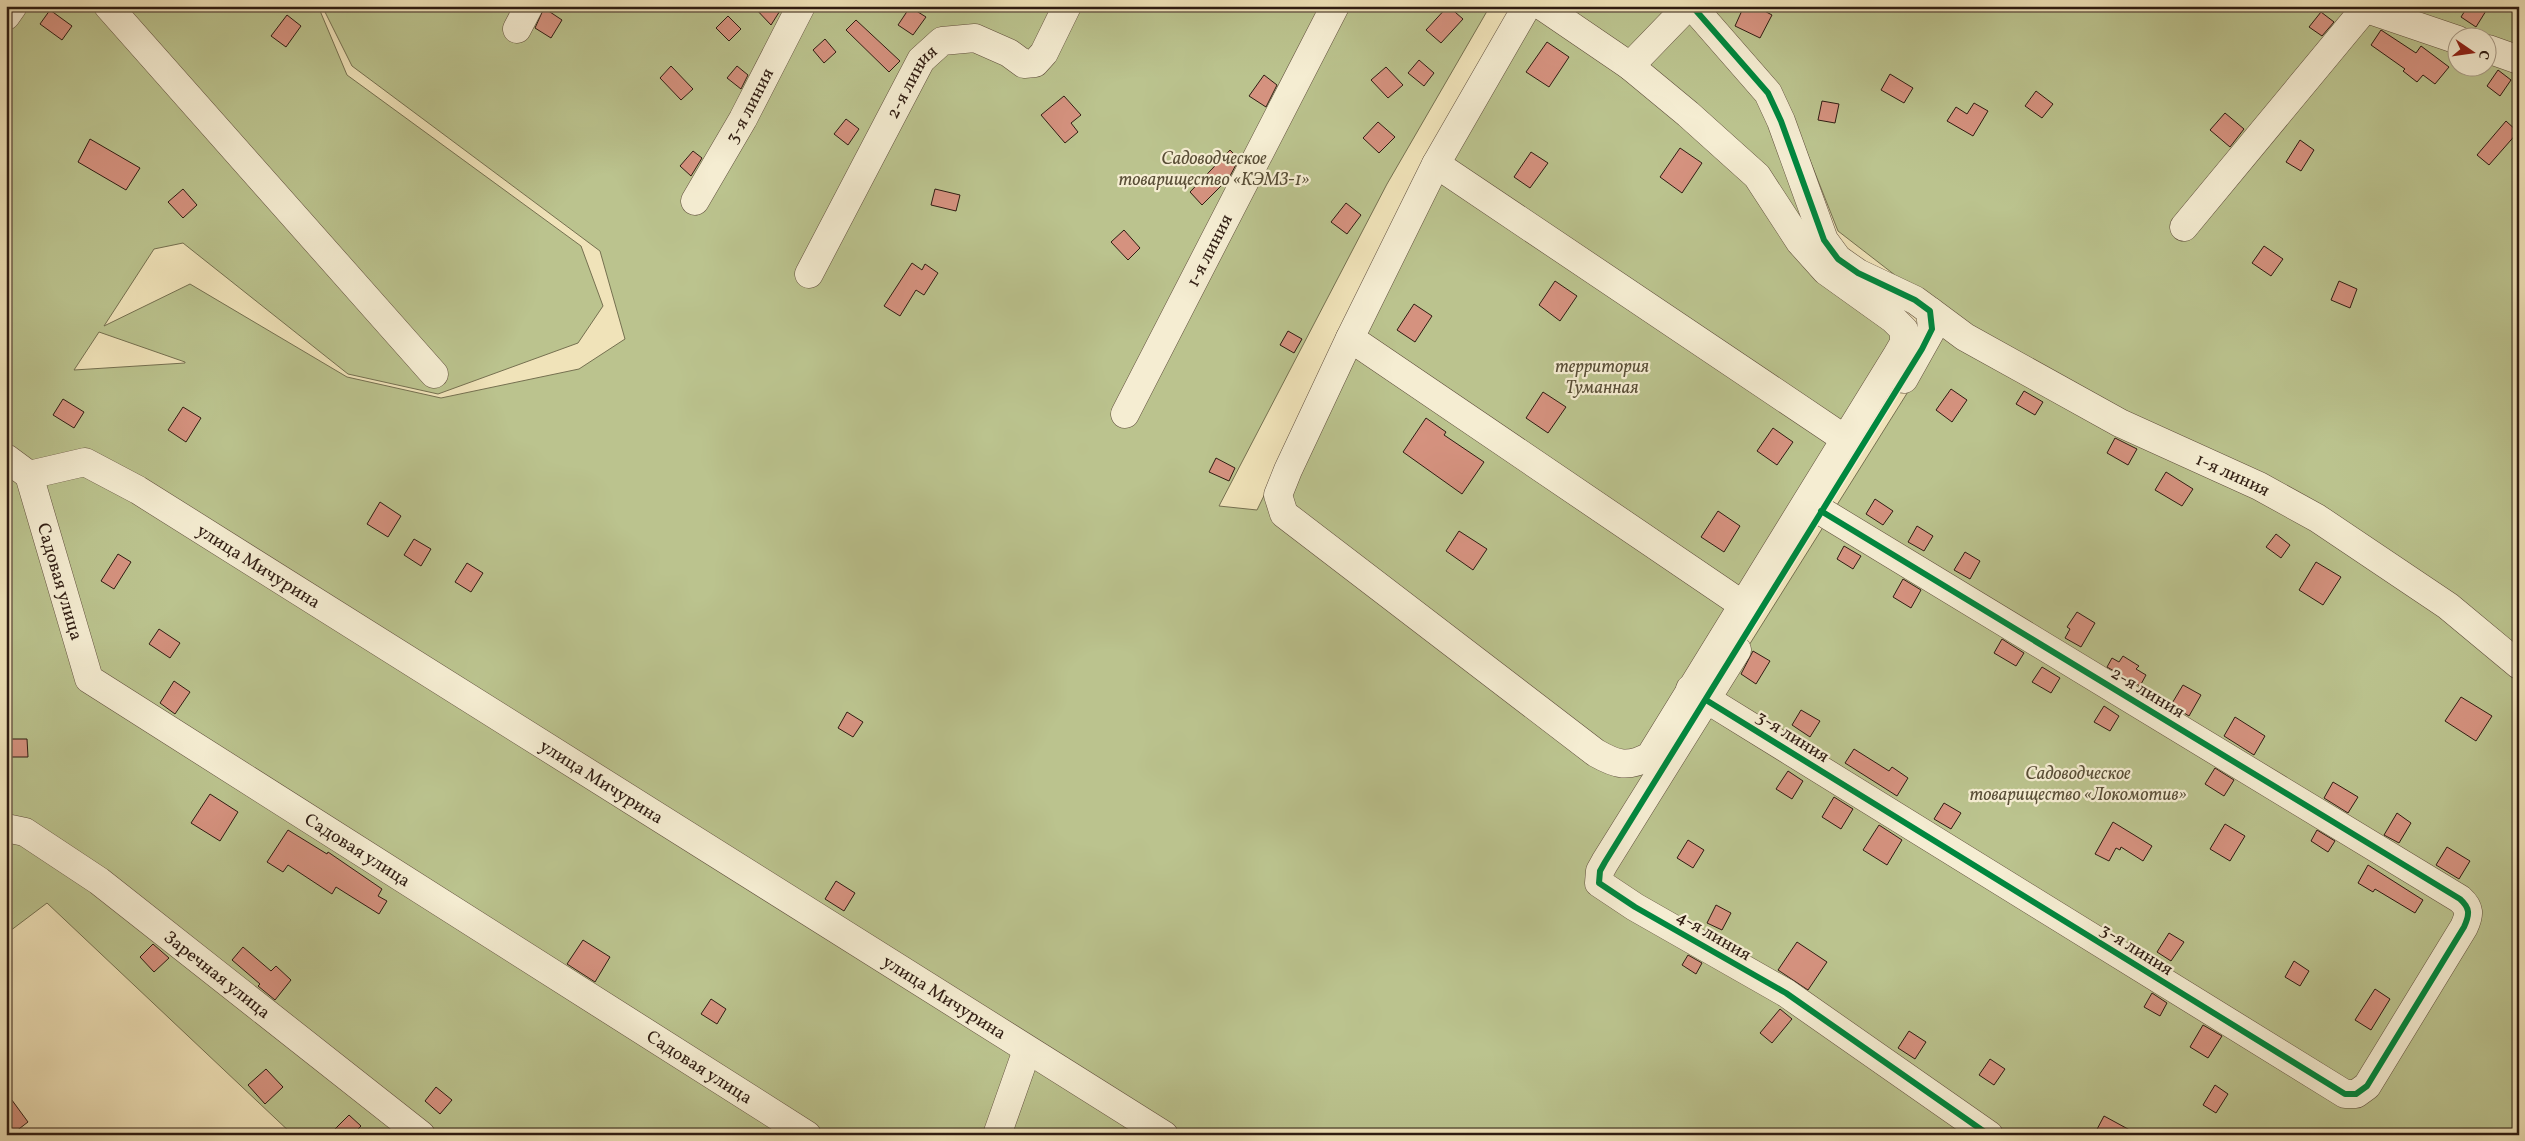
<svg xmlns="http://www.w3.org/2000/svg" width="2525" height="1141" font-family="Vollkorn,serif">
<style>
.green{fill:#bbc38e;stroke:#757050;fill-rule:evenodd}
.building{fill:#d5927f;stroke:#2f1c12}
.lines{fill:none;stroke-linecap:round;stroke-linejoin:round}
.minor-casing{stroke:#5f4e3c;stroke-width:29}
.minor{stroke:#f5edd2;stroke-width:28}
.cycleway-casing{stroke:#f5edd2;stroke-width:9}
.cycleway{stroke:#00873e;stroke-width:6}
.labels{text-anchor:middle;stroke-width:4.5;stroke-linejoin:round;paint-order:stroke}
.street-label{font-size:18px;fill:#2f1c12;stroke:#f5edd2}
.park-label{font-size:18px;font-style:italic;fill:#594e37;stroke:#f5edd2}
</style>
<rect width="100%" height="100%" fill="#f0e3b9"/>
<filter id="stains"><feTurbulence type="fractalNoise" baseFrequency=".004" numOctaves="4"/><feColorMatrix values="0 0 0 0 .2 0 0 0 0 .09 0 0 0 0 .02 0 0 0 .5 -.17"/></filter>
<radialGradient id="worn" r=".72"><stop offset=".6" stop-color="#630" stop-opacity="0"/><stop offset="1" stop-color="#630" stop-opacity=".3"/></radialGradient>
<path class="green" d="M6,6H318L347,75L581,246L603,306L578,343L438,394L348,374L183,243L154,249L104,326L190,284L347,377L441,398L579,369L625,339L600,251L352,66L322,6H1490L1387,184L1219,506L1257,510L1406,205L1517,6H1687L1758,87L1827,261L1914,321L1918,338L1763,594L1608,870L1953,320L1838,231L1800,135L1700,6H2519V1135H293L47,903L6,934ZM2458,38H2488V68H2458ZM99,332L185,362V363L74,370Z"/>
<path class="building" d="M753,6H783L771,25Z
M1448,6L1463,19L1441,43L1426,30Z
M1744,6H1755L1772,15L1760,38L1735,26Z
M2468,6H2489L2476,27L2461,17Z
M910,7L926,17L913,35L898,25Z
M544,8L562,20L551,38L535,28Z
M50,10L72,26L62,40L40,24Z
M2321,12L2334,22L2322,36L2309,27Z
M287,15L301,26L286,47L271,36Z
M728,16L741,29L729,41L716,28Z
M856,20L900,61L889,72L846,30Z
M2381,30L2416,53L2421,46L2449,67L2435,84L2423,75L2417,82L2403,71L2405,69L2371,45Z
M825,39L836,52L824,63L813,50Z
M1547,42L1569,57L1549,87L1526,72Z
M1419,60L1434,73L1424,86L1408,73Z
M671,66L693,89L681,100L660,78Z
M737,66L748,75L741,89L727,78Z
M1386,67L1403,85L1388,98L1371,80Z
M2498,70L2511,80L2500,96L2487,86Z
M1890,74L1913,88L1904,103L1881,90Z
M1264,75L1277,85L1266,107L1249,96Z
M2036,91L2053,104L2042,118L2025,106Z
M1064,96L1081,115L1071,123L1078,132L1065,143L1041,115Z
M1822,101L1839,104L1835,123L1818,120Z
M1974,103L1988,111L1973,136L1947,121L1956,107L1967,114Z
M2225,113L2244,129L2230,147L2210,130Z
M846,119L859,129L848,145L834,134Z
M2506,121L2518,132L2489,165L2477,155Z
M1378,122L1395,137L1379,153L1363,138Z
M90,139L140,168L126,190L78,162Z
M2300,140L2314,150L2301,171L2286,162Z
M1680,148L1702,163L1682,193L1660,177Z
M1230,150L1239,159L1229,178L1202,205L1190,192Z
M693,151L702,158L691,176L680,166Z
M1531,152L1548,163L1530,188L1514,177Z
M183,189L197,205L183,218L168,202Z
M935,189L960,195L956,211L931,205Z
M1346,203L1361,215L1347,234L1331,222Z
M1124,230L1140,248L1128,260L1111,242Z
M2264,246L2283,259L2271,276L2252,263Z
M912,263L922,270L925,264L938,273L924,295L916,290L900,316L884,306Z
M1555,281L1577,296L1560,321L1539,305Z
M2339,281L2357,289L2350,308L2331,300Z
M1414,304L1432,316L1415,342L1397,330Z
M1288,331L1302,339L1294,353L1280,345Z
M1951,389L1967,400L1952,422L1936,410Z
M2024,391L2043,402L2035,415L2016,404Z
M1543,392L1566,407L1548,433L1526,418Z
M63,399L84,412L74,428L53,415Z
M183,407L201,418L186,442L168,430Z
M1426,418L1446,432L1444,435L1484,462L1462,494L1403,452Z
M1773,428L1793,442L1777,465L1757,451Z
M2115,438L2137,449L2128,465L2107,453Z
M1216,458L1235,468L1229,481L1209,472Z
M2166,472L2193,489L2182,506L2155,490Z
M1875,499L1893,511L1883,525L1866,514Z
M380,502L401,516L388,537L367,524Z
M1718,511L1740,526L1724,552L1701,537Z
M1917,526L1933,536L1924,551L1908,542Z
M1459,531L1487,549L1473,570L1446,551Z
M2276,534L2290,545L2281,558L2266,547Z
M414,539L431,549L421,566L404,555Z
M1844,546L1861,556L1853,569L1837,559Z
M1965,552L1980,561L1970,579L1954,570Z
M118,554L131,562L114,589L101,581Z
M2316,562L2341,577L2323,605L2299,590Z
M467,563L483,573L471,592L455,582Z
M1903,579L1921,590L1911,608L1893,597Z
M2077,612L2095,623L2081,647L2065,638L2070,629L2067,627Z
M159,629L180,643L170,658L149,644Z
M2002,639L2024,653L2016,666L1994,653Z
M1753,651L1770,661L1756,684L1741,674Z
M2123,656L2139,666L2136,669L2146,675L2140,686L2107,667L2112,658L2119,662Z
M2042,667L2060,678L2051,693L2032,682Z
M174,681L190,692L175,714L160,703Z
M2183,685L2201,695L2189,716L2171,705Z
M2461,697L2492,716L2476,741L2445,721Z
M2104,706L2119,716L2110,731L2094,722Z
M1801,710L1820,721L1810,737L1792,725Z
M847,712L863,722L853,737L838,728Z
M2235,717L2265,736L2254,755L2224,736Z
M6,739H27L28,757H6Z
M1854,749L1889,771L1892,767L1908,778L1897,796L1845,763Z
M2215,768L2234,780L2224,796L2205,784Z
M1788,771L1803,781L1792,799L1776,789Z
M2333,782L2358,797L2348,813L2324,798Z
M210,794L238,812L220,841L191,823Z
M1834,797L1853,809L1841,829L1822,817Z
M1944,803L1961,813L1951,829L1934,819Z
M2397,813L2411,823L2399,843L2384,835Z
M2113,822L2152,846L2143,861L2121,847L2120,850L2116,848L2109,861L2095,854Z
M2225,824L2245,836L2230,861L2210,849Z
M1879,825L1902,840L1887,865L1863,850Z
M288,830L327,854L328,852L382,889L378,896L387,901L379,914L336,887L332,894L288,865L283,872L267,862Z
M2317,830L2335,841L2328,852L2311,841Z
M1688,840L1704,850L1693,868L1677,858Z
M2447,847L2470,861L2459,879L2436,865Z
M2368,865L2423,900L2415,913L2375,889L2373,892L2358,883Z
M836,881L855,893L844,911L825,899Z
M1716,905L1731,913L1722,930L1707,923Z
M2169,933L2184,942L2171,961L2157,952Z
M583,940L610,957L595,982L567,964Z
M1797,942L1827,962L1808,990L1778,970Z
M153,944L169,958L154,972L140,957Z
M243,947L271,971L276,966L291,980L275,1000L258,986L260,984L232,960Z
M1688,955L1702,963L1696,974L1682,965Z
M2294,961L2309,971L2300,986L2285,977Z
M2375,989L2390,999L2371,1030L2355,1020Z
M2152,993L2167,1003L2160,1016L2144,1007Z
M711,999L726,1009L717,1024L701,1014Z
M1780,1009L1792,1019L1772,1043L1760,1033Z
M2203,1025L2222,1036L2208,1058L2190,1047Z
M1909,1031L1926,1042L1915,1059L1898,1048Z
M1990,1059L2005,1069L1994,1085L1979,1075Z
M266,1069L283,1087L265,1104L248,1085Z
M2215,1085L2228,1094L2216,1113L2203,1105Z
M436,1087L452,1100L440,1114L425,1101Z
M6,1092L28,1122L11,1135H6Z
M349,1115L361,1126L352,1135H329Z
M2104,1116L2139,1135H2094Z"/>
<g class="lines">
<g class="minor-casing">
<g id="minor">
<path d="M108,6L434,374"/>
<path d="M1527,6L1436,164L1350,338L1288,470L1278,495L1284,514L1596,753C1617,765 1628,768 1650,756L1897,355L1904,343V330L1893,319L1826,271L1800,242L1757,176L1688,114L1630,66L1542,6"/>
<path d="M1692,6L1768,93L1781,121L1824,240L1838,259L1858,273L1915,300L1930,311L1932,329L1904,379"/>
<path d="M2358,6L2458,40"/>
<path d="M6,16L13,6"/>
<path d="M517,29L529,6"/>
<path d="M2488,49L2519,60"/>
<path d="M1630,66L1688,6"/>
<path d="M1436,164L1845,439"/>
<path id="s1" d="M695,201L743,119L801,6"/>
<path d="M2184,227L2367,6"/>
<path id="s2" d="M809,274L921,60L942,41L975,38L1009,53L1024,64L1035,63L1044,53L1067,6"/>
<path id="s3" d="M1930,311L1965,337L2120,423L2259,486L2317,518L2448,606L2519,665"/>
<path d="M1350,338L1743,605"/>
<path id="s4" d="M1125,414L1335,6"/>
<path d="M6,458L29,475"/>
<path id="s5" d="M29,475L85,462L138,490L1164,1135"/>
<path id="s6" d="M29,475L89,679L807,1135"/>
<path d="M1737,650L1605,862L1600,871L1599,883L1635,907L1786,993L1989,1135"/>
<path d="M1690,689L2345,1094H2356L2367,1086L2464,927C2470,914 2470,908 2460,899L1821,511"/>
<path id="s7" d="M6,828L25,832L99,881L421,1135"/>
<path d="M997,1135L1027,1050"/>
</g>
</g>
<use href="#minor" class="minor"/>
<g class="cycleway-casing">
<path id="cycleway" d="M1692,6L1768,93L1781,121L1824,240L1838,259L1858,273L1915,300L1930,311L1932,329L1922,349L1605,862L1600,871L1599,883L1635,907L1786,993L1989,1135
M1706,700L2345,1094H2356L2367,1086L2464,927C2470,914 2470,908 2460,899L1821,511"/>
</g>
<use href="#cycleway" class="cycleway"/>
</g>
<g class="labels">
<g class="street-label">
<text dy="6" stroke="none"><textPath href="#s2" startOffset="218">2-я линия</textPath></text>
<text dy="6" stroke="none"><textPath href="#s1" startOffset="110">3-я линия</textPath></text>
<text dy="6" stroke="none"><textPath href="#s4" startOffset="184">1-я линия</textPath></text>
<text dy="6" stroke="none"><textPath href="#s3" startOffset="345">1-я линия</textPath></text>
<text dy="6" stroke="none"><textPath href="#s5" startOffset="260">улица Мичурина</textPath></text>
<text dy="6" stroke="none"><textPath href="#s6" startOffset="111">Садовая улица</textPath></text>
<text transform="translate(2148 692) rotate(31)" y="6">2-я линия</text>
<text transform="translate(1793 736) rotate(32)" y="6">3-я линия</text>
<text dy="6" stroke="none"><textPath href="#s5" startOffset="665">улица Мичурина</textPath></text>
<text dy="6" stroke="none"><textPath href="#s6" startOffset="531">Садовая улица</textPath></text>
<text transform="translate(1714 935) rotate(30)" y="6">4-я линия</text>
<text transform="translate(2137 949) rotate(32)" y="6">3-я линия</text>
<text dy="6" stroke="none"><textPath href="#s7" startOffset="259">Заречная улица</textPath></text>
<text dy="6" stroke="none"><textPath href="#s5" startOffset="1070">улица Мичурина</textPath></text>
<text dy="6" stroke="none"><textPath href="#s6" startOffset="936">Садовая улица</textPath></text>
</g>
<g class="park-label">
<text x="1214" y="164">Садоводческое<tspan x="1214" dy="21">товарищество «КЭМЗ-1»</tspan></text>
<text x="1602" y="372">территория<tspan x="1602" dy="21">Туманная</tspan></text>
<text x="2078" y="779">Садоводческое<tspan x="2078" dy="21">товарищество «Локомотив»</tspan></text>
</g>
</g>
<rect width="2525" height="1141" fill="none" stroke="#f0e3b9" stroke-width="25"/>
<rect x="8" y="8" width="2510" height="1126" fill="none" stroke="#2f1c12" stroke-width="2.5"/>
<rect x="12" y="12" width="2500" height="1116" fill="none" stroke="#2f1c12"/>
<g transform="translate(2472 52) rotate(103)"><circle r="24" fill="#f5edd2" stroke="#a69985"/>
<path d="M0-4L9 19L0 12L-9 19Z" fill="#8f2418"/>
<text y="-8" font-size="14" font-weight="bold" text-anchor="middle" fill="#2f1c12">С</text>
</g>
<rect width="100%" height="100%" filter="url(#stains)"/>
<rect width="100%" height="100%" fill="url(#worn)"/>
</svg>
